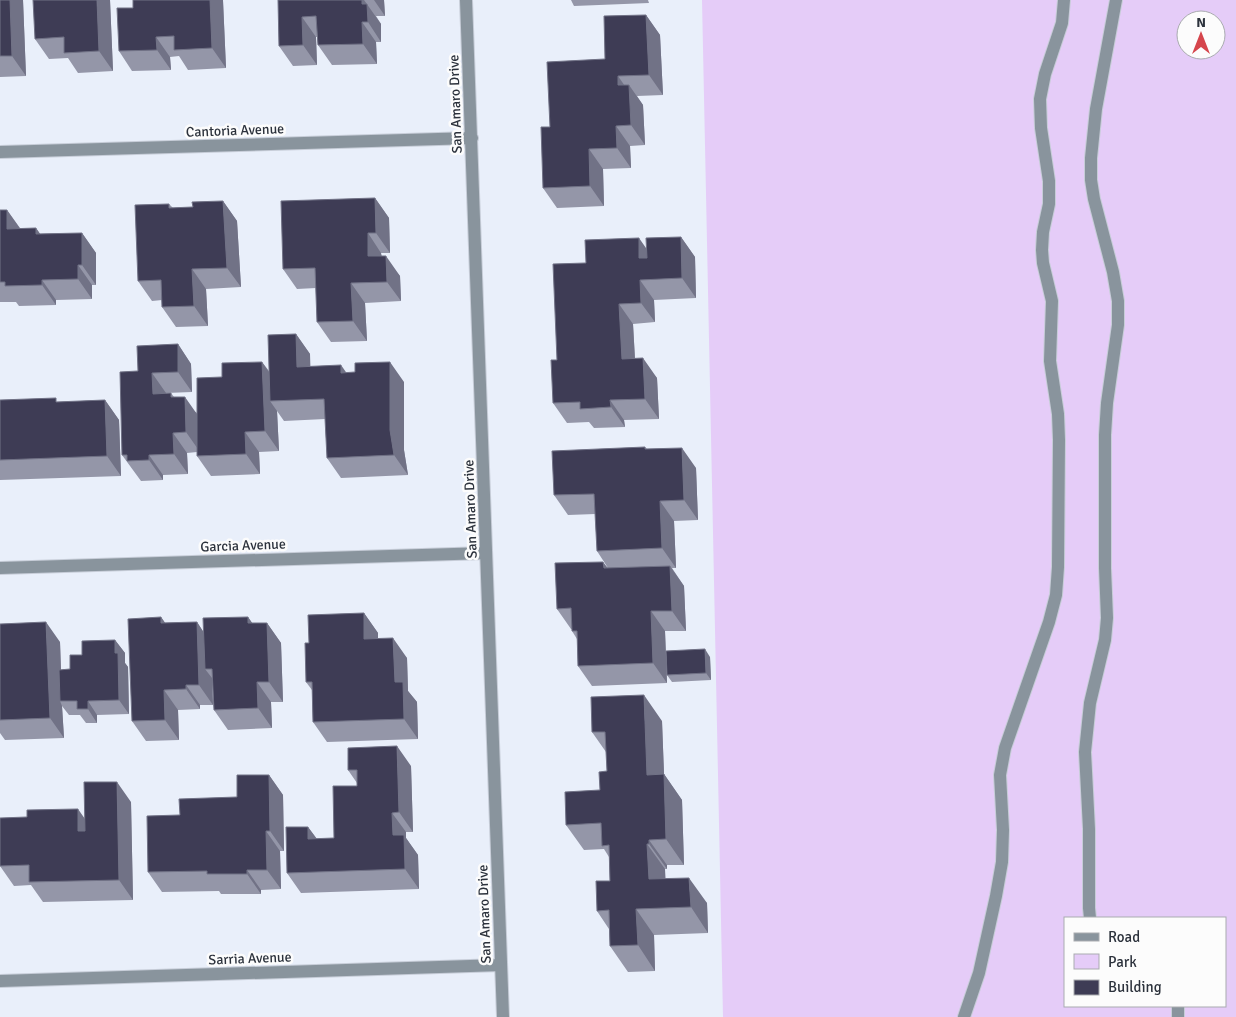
<svg xmlns="http://www.w3.org/2000/svg" width="1236" height="1017" font-family="Signika,sans-serif">
<style>
.green{fill:#e5ccf8;fill-rule:evenodd}
.lines{fill:none;stroke-linecap:round;stroke-linejoin:round}
.minor-casing{stroke:#c7cdd8;stroke-width:14}
.minor{stroke:#89949d;stroke-width:12}
.wall{fill:#9496a8}
.shaded-wall{fill:#717286}
.building{fill:#3e3c55;stroke:#717286}
.labels{text-anchor:middle;stroke-width:5;stroke-linejoin:round;paint-order:stroke}
.street-label{font-size:14px;fill:#2c323c;stroke:#fcfcfc}
</style>
<rect width="100%" height="100%" fill="#e9effa"/>
<path class="green" d="M702,0H1236V1017H723ZM1186,20H1216V50H1186ZM1065,918H1225V1006H1065Z"/>
<g class="lines">
<g class="minor-casing">
<path id="minor" d="M466,0L503,1017
M0,152L472,138
M0,568L486,553
M1090,918L1089,908V829L1085,752L1090,703L1105,640L1107,618L1105,568V435L1107,403L1118,325V301L1113,272L1094,199L1091,180V158L1096,109L1116,0
M0,981L501,965
M1178,1006V1017
M964,1017L979,973L996,896L1002,862L1003,830L1000,775L1005,748L1049,622L1056,595L1058,567L1059,440L1058,414L1050,361L1052,301L1043,263L1042,250L1043,232L1049,204V181L1041,128L1040,99L1045,74L1062,23L1064,0"/>
</g>
<use href="#minor" class="minor"/>
</g>
<path class="wall" d="M0,0H23L26,76L0,77Z
M110,0L113,71L78,73L68,58L49,59L35,39Z
M133,0H223L226,68L188,70L179,56L170,57L171,70L132,71L119,51L133,8Z
M278,0H384L385,16H376L381,24V42H376L377,64L332,65L318,45L317,37H316L317,65L293,66L279,46Z
M571,0H648L649,3L574,6Z
M646,15L660,35L663,95L637,96L643,105L645,145L630,146L631,168L603,169L604,206L557,208L543,188L550,127Z
M375,198L389,218L390,253H381L382,256L400,276L401,301L365,303L367,341L331,342L317,322L316,288L297,289L283,269Z
M223,201L237,221L241,287L206,289L208,326L176,327L162,307V300L152,301L138,281L169,204L173,208L193,207Z
M0,210H7L20,228H36L40,234L82,233L96,253V285H92V299L56,300V305L19,306L16,302H0Z
M681,237L695,257L696,298L654,300L655,322L633,324L635,358L657,378L659,419L624,420L625,427L594,428L589,422L567,423L553,403L586,263L647,249Z
M296,334L310,354V366L346,373L404,382V450L408,475L341,478L327,458L325,419L284,421L277,411L279,451L259,452L260,474L211,476L197,456V452L187,453L188,474L163,475V480L141,481L122,455L138,371L178,344L191,364L192,392L166,393V394L171,393L174,397L197,413L222,377L262,362L269,371Z
M0,400L59,402L105,400L119,420L121,476L0,480Z
M645,447L647,449L696,468L698,520L674,521L676,568H672L684,586L686,631H665L667,683L592,686L578,666L577,639L572,631V629H571L557,609L603,562L608,568L597,551L595,514L568,515L554,495Z
M364,613L378,633V638L407,658L408,691L417,702L418,739L327,742L313,722L312,690L306,682L309,643Z
M161,617L165,623L197,622L204,633L248,617L252,623H267L281,643L283,702H271L272,728L228,730L214,710L212,678L213,705H200V709L178,710L179,740L146,741L132,721Z
M0,624L60,642L61,670L70,669L82,655L115,640L125,653V663L128,667L129,714L97,715V723H86L80,715H69L62,706L64,738L5,740L0,733Z
M710,657L711,680L672,682L667,675Z
M662,721L664,774L682,800L684,865H667V869H665V879L707,903L708,933L654,935L655,971L628,972L610,946L609,929L597,911L610,881L609,857L604,849L584,850L566,825L600,790L607,771L606,752L592,732Z
M411,766L413,832H406V838L418,855L419,889L301,893L287,873L308,827L317,839L334,838L357,786V783L348,770Z
M269,775L283,795L284,851H280L281,889L261,890V894H221L219,891L162,892L148,872L180,815L237,797Z
M131,802L133,900L43,902L31,885L14,886L0,866L85,819Z"/>
<path class="shaded-wall" d="M10,0H23L26,76L12,56Z
M97,0H110L113,71L99,51Z
M210,0H223V1L226,68L212,48Z
M362,0H364L381,24V42L368,22L362,4Z
M374,0H384L385,16Z
M646,15L660,35L663,95L649,75Z
M302,17L316,37L317,65L303,45Z
M362,22L376,42L377,64L363,44Z
M156,37L170,57L171,70L157,50Z
M618,76L629,92V85L643,105L645,145L631,125L618,85Z
M616,126L630,146L631,168L617,148Z
M589,149L603,169L604,206L590,186Z
M375,198L389,218L390,253L376,233Z
M223,201L237,221L241,287L227,268Z
M7,210L21,230L7,229Z
M36,228L50,248L36,234Z
M82,233L96,253V285L82,265Z
M368,233L381,253L382,276L368,256Z
M681,237L695,257L696,298L682,278Z
M639,238L653,258H639Z
M386,256L400,276L401,301L387,282Z
M78,265L92,285V299L78,279Z
M192,269L206,289L208,326L194,306Z
M42,280L56,300V305L42,285Z
M640,280L654,300L655,322L641,303Z
M351,283L365,303L367,341L353,321Z
M619,304L633,324L636,379L622,359Z
M296,334L310,354L311,386L297,367Z
M178,344L191,364L192,392L178,372Z
M643,358L657,378L659,419L645,399Z
M262,362L276,382L270,401L277,411L279,451L265,431Z
M390,362L404,382V450L408,475L394,455L390,430Z
M341,365L355,385L341,373Z
M152,373L166,393L167,414L153,394Z
M185,397L199,417L200,452L186,432Z
M105,400L119,420L121,476L107,456Z
M610,400L624,420L625,427L611,407Z
M245,432L259,452L260,474L246,454Z
M173,433L187,453L188,474L174,454Z
M682,448L696,468L698,520L684,500Z
M149,455L163,475V480L149,460Z
M660,501L674,521L676,568L662,548Z
M603,562L617,582L604,568Z
M670,566L684,586L686,631L672,611Z
M651,611L665,631L667,683L653,663Z
M364,613L378,633V659L364,639Z
M161,617L175,637L161,623Z
M248,617L262,637L248,623Z
M46,622L60,642L62,701H60L62,706L64,738L50,718Z
M197,622L210,642L205,669L212,678L213,705L199,685Z
M267,623L281,643L283,702L269,682Z
M393,638L407,658L408,691L417,702L418,739L404,719L395,682Z
M115,640L125,653V663L128,667L129,714L119,700L115,653Z
M705,649L710,657L711,680L706,673Z
M257,682L271,702L272,728L258,708Z
M186,685L200,705V709L186,689Z
M164,690L178,710L179,740L165,720Z
M644,695L662,721L665,800L647,775Z
M88,701L97,715V723L88,709Z
M397,746L411,766L413,832L399,812Z
M664,774L682,800L684,865L666,839Z
M269,775L283,795L284,851L270,831Z
M117,782L131,802L133,900L119,880Z
M78,809L92,829V851L78,831Z
M392,813L406,832V838L418,855L419,889L405,869L393,835Z
M308,827L322,846L308,839Z
M266,831L280,851L281,889L267,870Z
M649,840L667,865V869L649,844Z
M647,844L665,869L667,905L649,879Z
M247,870L261,890V894L247,874Z
M689,878L707,903L708,933L691,907Z
M636,909L654,935L655,971L638,945Z"/>
<path class="building" d="M0,0H10L12,56H0Z
M33,0H97L99,51L64,53V37L35,39Z
M133,0H210L212,48L174,50V36L156,37L157,50L119,51L117,8H133Z
M278,0H362V4H367L368,22H362L363,44L318,45L316,16L302,17L303,45L279,46Z
M646,15L649,75L618,76V85H629L631,125L616,126L617,148L589,149L590,186L543,188L541,127H550L547,62L605,59L604,16Z
M375,198L376,233H368V256H386L387,282L351,283L353,321L317,322L315,268L283,269L281,201Z
M223,201L227,268L192,269L194,306L162,307L161,280L138,281L135,205L169,204V208L193,207L192,202Z
M0,210H7V229L36,228V234L82,233V265H78V279L42,280V285L5,286V282H0Z
M681,237L682,278L640,280L641,303L619,304L622,359L643,358L645,399L610,400L611,407L580,409V402L553,403L551,360H557L553,264L586,263L585,240L639,238V258H647L646,238Z
M296,334L297,367L341,365V373L355,372V363L390,362V430L394,455L327,458L324,399L270,401L268,335Z
M178,344V372L152,373L153,394L171,393V397H185L186,432L173,433L174,454L149,455V460L127,461V455H122L120,372L138,371L137,346Z
M262,362L265,431L245,432L246,454L197,456V378L222,377V363Z
M56,398V402L105,400L107,456L0,460V400Z
M645,447V449L682,448L684,500L660,501L662,548L597,551L594,494L554,495L552,451Z
M603,562L604,568L670,566L672,611H651L653,663L578,666L577,631H572L571,608L557,609L555,563Z
M364,613V639L393,638L395,682H403L404,719L313,722L312,682H306L305,643H309L308,615Z
M161,617V623L197,622L199,685H186V689L164,690L165,720L132,721L128,619Z
M248,617V623H267L269,682H257L258,708L214,710L212,669H205L203,618Z
M46,622L50,718L0,720V624Z
M115,640V653H118L119,700L88,701V709H77V701H60L59,670L70,669V655H82V641Z
M705,649L706,673L667,675L666,651Z
M644,695L647,775L664,774L666,839L649,840V844H647L649,879L689,878L691,907L636,909L638,945L610,946L609,910L597,911L596,881H610L609,845L602,846L601,823L566,825L565,792L600,790L599,772L607,771L605,732H592L591,697Z
M397,746L399,812L392,813L393,835H404L405,869L287,873L286,827H308V839L334,838L333,786H357V770H348V748Z
M237,775H269L270,831H266L267,870H247V874H207V871L148,872L147,816L180,815L179,799L237,797Z
M84,782H117L119,880L29,882V865L0,866V818L27,817V810L78,809V831H85Z"/>
<g class="labels">
<g class="street-label">
<text transform="translate(455 104) rotate(-92)" y="5">San Amaro Drive</text>
<text transform="translate(235 130) rotate(-2)" y="5">Cantoria Avenue</text>
<text transform="translate(470 509) rotate(-92)" y="5">San Amaro Drive</text>
<text transform="translate(243 545) rotate(-2)" y="5">Garcia Avenue</text>
<text transform="translate(484 914) rotate(-92)" y="5">San Amaro Drive</text>
<text transform="translate(250 958) rotate(-2)" y="5">Sarria Avenue</text>
</g>
</g>
<rect x="1064" y="917" width="162" height="90" fill="#fcfcfc" stroke="#a9abaf"/>
<rect x="1074" y="933" width="25" height="8" fill="#89949d" stroke="#a9abaf"/>
<text x="1108" y="942" font-size="15" fill="#2c323c">Road</text>
<rect x="1074" y="954" width="25" height="15" fill="#e5ccf8" stroke="#a9abaf"/>
<text x="1108" y="967" font-size="15" fill="#2c323c">Park</text>
<rect x="1074" y="980" width="25" height="15" fill="#3e3c55" stroke="#a9abaf"/>
<text x="1108" y="992" font-size="15" fill="#2c323c">Building</text>
<g transform="translate(1201 35)"><circle r="24" fill="#fcfcfc" stroke="#a9abaf"/>
<path d="M0-4L9 19L0 12L-9 19Z" fill="#d5454c"/>
<text y="-8" font-size="14" font-weight="bold" text-anchor="middle" fill="#2c323c">N</text>
</g>
</svg>
